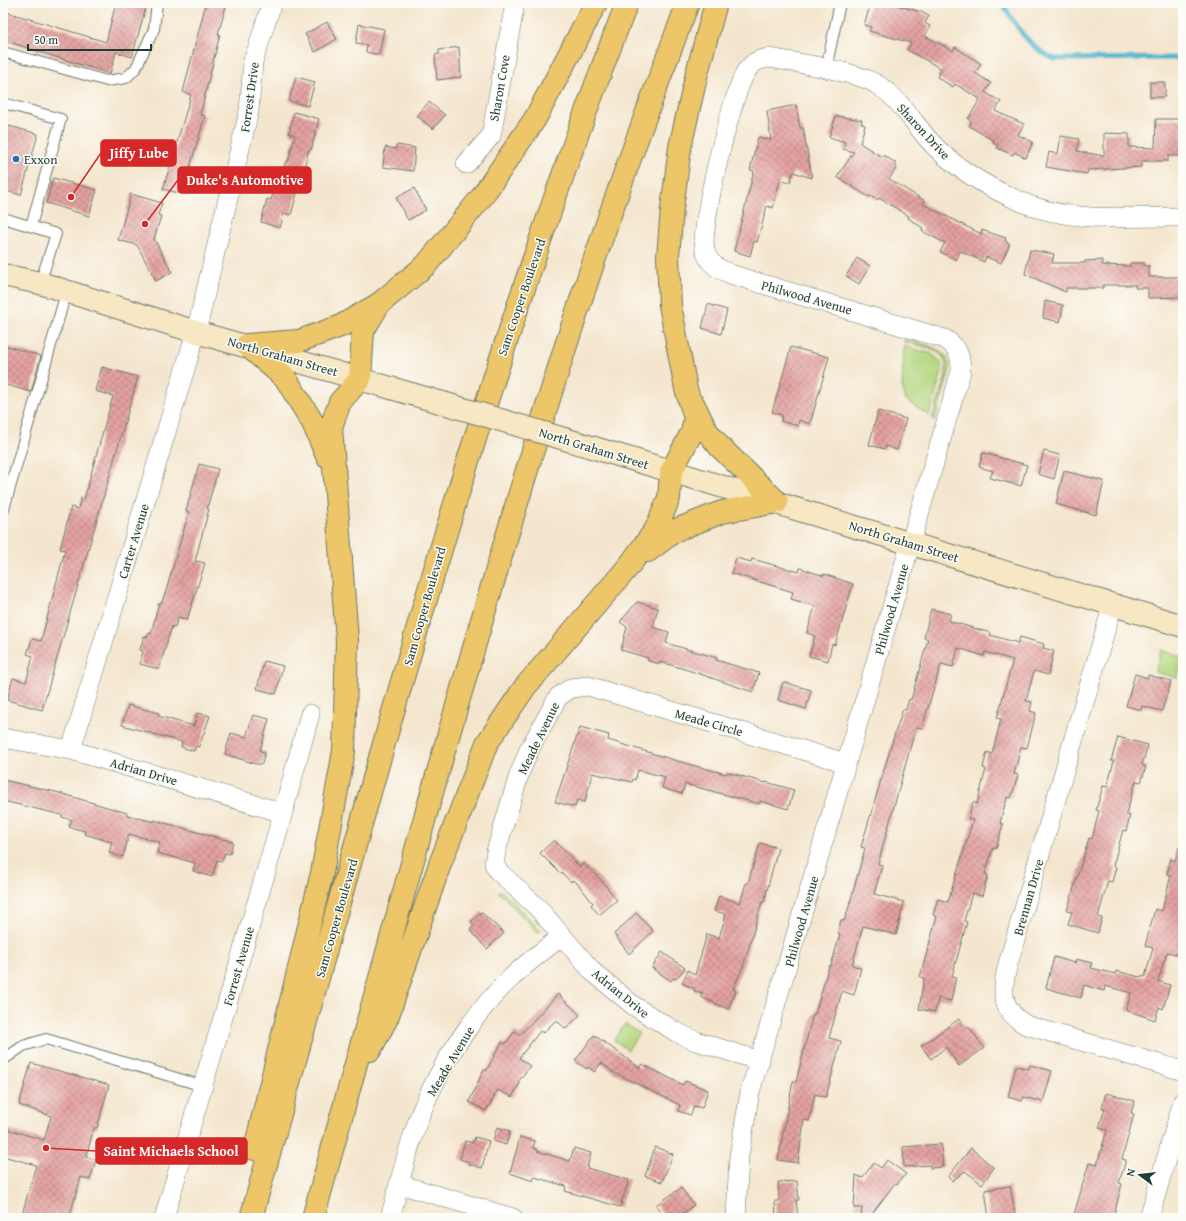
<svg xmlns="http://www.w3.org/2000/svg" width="1186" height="1221" font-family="'Gentium Book Plus',serif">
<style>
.grass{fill:#b3d67e;stroke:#698a59}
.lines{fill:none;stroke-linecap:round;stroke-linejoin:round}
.stream{stroke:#50b5ce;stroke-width:5}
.building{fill:url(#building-cross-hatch)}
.service-casing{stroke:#6a786a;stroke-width:12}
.minor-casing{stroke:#6a786a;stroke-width:20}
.secondary-casing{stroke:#6a786a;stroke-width:24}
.motorway-casing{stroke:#6a786a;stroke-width:24}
.service{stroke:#fff;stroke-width:10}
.minor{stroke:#fff;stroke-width:19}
.secondary{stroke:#f7e8c3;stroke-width:22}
.motorway{stroke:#ecc669;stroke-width:22}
.secondary-bridge-casing{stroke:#6a786a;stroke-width:24;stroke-linecap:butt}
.secondary-bridge{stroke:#f7e8c3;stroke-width:22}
.poi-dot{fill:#1f6fb2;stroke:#fdfcf7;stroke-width:1.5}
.labels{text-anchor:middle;stroke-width:3;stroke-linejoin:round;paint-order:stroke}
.street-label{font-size:13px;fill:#1f3d34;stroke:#fdfcf7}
.poi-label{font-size:13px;fill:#1f3d34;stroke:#fdfcf7;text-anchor:start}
.leader{fill:none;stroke:#d62828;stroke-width:1.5}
.callout-dot{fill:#d62828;stroke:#fdfcf7;stroke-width:1.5}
.callout{fill:#d62828;stroke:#d62828;stroke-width:1.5}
.callout-label{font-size:14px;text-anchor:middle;font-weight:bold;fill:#fff}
</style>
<defs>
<pattern id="building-cross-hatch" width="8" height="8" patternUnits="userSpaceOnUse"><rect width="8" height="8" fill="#e4a2a1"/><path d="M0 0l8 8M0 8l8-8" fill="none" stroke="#b88584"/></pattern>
</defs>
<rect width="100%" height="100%" fill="#fdfcf7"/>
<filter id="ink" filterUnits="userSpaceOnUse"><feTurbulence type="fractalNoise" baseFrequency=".025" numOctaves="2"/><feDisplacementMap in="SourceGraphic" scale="8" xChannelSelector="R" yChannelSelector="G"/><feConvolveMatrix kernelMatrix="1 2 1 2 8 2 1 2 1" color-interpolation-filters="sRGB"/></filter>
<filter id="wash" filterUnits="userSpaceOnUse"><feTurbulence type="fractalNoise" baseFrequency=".012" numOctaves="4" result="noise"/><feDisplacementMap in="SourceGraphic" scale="16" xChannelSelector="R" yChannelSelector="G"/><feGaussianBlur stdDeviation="0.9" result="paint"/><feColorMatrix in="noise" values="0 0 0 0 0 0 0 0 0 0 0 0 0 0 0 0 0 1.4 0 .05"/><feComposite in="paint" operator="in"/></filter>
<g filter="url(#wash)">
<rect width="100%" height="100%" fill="#f4e6ce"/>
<path class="grass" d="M905,339C925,345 953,348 949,373L935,420L932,418C937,402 955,366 940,354C931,347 915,345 904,342Z
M904,346L932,354L941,362L942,372L929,416L906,400L902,386Z
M1161,650L1183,657L1177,678L1155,672Z
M502,891L541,930L538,932L498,892Z
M625,1024L639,1033L628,1050L614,1040Z"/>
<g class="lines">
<path class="stream" d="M1002,3C1018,28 1027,46 1054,59L1183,58"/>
</g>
<g id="blocks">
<path class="building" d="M116,3H147L132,57L116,52L110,74L3,40V11L106,42Z
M206,3H227L218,34H220L200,115L205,116L182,194L163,189L191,95L183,92Z
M871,3H890L921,12L929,16L925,23L930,26L925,36L953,51L955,47L981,64L975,73L991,83L985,92L1001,102L995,111L1024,124L1018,135L1033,142L1026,158L1014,152L1013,155L997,148L998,146L993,143L994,141L969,126L972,122L968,119L980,99L955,84L953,87L937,77L942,69L907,50L911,43L869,31L871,27L864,25Z
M327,22L337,39L315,52L305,34Z
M359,24L384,29L379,55L366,52L367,45L356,43Z
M459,47L461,77L437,80L435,55L439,54V50Z
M296,77L315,82L308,106L289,101Z
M1150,82H1165V97H1150Z
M429,102L445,115L433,129L417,116Z
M796,105L800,128H803L812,178L793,172L790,183L780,180L773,208L767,206L757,242L754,241L750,256L734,251L754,171L750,170L758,137L771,140L767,111Z
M294,112L319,119L311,150L309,149L291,215L284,213L280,228L261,222L267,199L271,200L280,170H283L286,161L288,162L295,135L289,133Z
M836,116L862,120L861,123L865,125L860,143L882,157L883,155L896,163L894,165L897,167L889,179L925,201L923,204L981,234L982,230L1006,238L1005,241L1009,243V246L1001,263L986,257L984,262L960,251L956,260L940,252L945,243L922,231L923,228L908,218L909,216L879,198L877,200L870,196L869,197L837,177L854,152L843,149L845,142L829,137Z
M1156,119H1182L1183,156H1168V161H1141V167L1088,170L1087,174L1046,167L1049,152L1058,154L1061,136L1079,139L1077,151L1104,156V133L1129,134V147L1155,148Z
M9,126L38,134L21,195L3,190V145Z
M397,145L415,148L413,171L383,167L385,147L396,149Z
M53,178L97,190L89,216L46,203Z
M414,188L426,210L408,220L396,198Z
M131,194L162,203L158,215L161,216L154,239L172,272L156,281L137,245L118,240Z
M1030,250L1054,254L1052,263H1085V261L1102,260V265L1130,266V263H1144V266H1149V277H1183V297L1148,298V288H1135L1136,285H1103V288H1066V292L1025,274Z
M857,258L870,266L859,284L846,276Z
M1045,301L1063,305L1060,322L1043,318Z
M708,304L727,310L721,334L702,328Z
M3,345L41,356L31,392L3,384Z
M791,347L829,357L810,424L799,420L798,426L781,421L782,415L772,412Z
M102,367L138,377L42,710L7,700L13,678L26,682L33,656L27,654L32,639L41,641L65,550L60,549L71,507L78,509L81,498L84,499L96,456L113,396L95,391Z
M878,411L906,419L897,450L886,446L885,449L869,445Z
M1044,451L1060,455L1054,479L1038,474Z
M983,453L1027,465L1021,486L990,478L993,471L979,467Z
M199,464L218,469L207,509H209L195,561L205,563L187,620L178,617L175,627L172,626L159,669L140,664L143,651L140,650L144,636L147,637L149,633L151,634L159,603L161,604L166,591L189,512L186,511Z
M1064,471L1104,481L1096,515L1056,504Z
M736,558L751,562L752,559L799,572L800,568L824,576V574L853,584L835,645L832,644L828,661L809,656L815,636L807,633L815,606L791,599L793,592L731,573Z
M637,602L658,608L653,627L669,632L666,643L717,658L716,660L759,673L753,692L694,672L661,662L660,664L648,661V658L621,650L627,627L620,622Z
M931,609L951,614L949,621L991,633L990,635L1018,643L1020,637L1044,644L1043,648L1054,651L1048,675L1034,671L1026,701L1032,702L1030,711L1036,713L1027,748L1021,747L1014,774L1018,775L1011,798L1007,797L1000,823L1003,824L996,849L993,848L985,874L988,875L982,896L972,893L964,921L967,922L952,976L956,977L951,1001L938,998L935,1012L919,1009L924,978L920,977L937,916L933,915L938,899L948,902L973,820L968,819L973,802L977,804L986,769L983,768L987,752L992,754L1001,719L997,718L1013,660L985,652L984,656L958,648L953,667L941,664L922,728L916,727L878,864L882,865L874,894L904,902L896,935L863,926L852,965L861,968L854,995L842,991L829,1038L841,1041L826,1097L815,1094L809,1121L804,1120L798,1163L778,1160L793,1081L796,1082L813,1014H815L829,966H831L840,934L838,933L841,920L844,921L848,910L865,848L861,847L895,733L903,709L906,710L909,699L911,700L928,639L924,638Z
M264,661L283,666L276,694L257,689Z
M1135,674L1148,678V675L1171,681L1162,711L1142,706L1141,710L1126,706Z
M783,682L811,690L806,709L778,700Z
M128,705L159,713L158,716L194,726L197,713L210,716L199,747L196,746L194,751L181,747L182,742L122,725Z
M253,715L269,719L260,751L265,752L262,764H256L225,754L231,733L246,737Z
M580,727L609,735L608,740L684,763L726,774L727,772L766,783V782L794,790L788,809L760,801V804L685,784L682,794L662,788L665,777L638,770L635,780L633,779L632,782L592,773L585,802L577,800L575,807L555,802Z
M1118,737L1148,745L1142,765L1146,767L1141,782L1136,781L1126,814L1130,816L1126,831L1123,830L1113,866L1116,867L1112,882L1108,881L1098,917L1102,918L1098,933L1068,924L1072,912L1067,911L1089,838L1092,839L1099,811L1096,810L1103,786L1107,787L1114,761H1111Z
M3,780L56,792L127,813V815L154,822V820L233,842L230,854L225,853L222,861L217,860L212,877L193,871L195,863L157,853L160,842L129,834L123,857L109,853L112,842L84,834L85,831L69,827L72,820L62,817V815L3,801Z
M554,840L580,867L583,863L602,881L617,900L599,915L591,905L593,903L577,883L572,880L571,882L562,873L561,874L540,853Z
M760,843L778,848L764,902H762L743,967L733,989L736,991L728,1009L701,997L703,993L694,991L695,989L682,983L688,970L695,975L707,934L719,938L726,914L714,911L719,896L740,903L746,883H748Z
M1179,847H1183V940L1179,955L1167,952L1158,981L1170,985L1163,1009L1159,1007L1155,1020L1126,1010L1131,993L1105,986L1104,991L1084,985L1081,998L1046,988L1054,957L1075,963L1076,959L1092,963L1091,968L1115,974L1116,971L1140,977V976L1145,977L1153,948L1145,946L1155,909L1162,911L1171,875L1167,874L1171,859L1175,861Z
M481,912L504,933L487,949L470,930L474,925L471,922Z
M636,913L653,931L629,954L614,934Z
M662,952L685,968L676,979L673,978L671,981L652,968Z
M558,994L580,1015L566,1029L556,1020L543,1033L540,1031L519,1058L530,1066L518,1082L520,1083L512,1097L498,1090L486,1111L469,1102L484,1069L486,1071L502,1042L505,1044L515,1031L520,1035Z
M959,1019L966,1029L969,1027L984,1048L959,1066L946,1047L931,1059L921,1046Z
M594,1035L640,1068L642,1064L683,1085L685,1081L708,1090L702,1108L694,1106L691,1115L678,1111L680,1105L613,1072L601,1063L595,1072L588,1067L587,1069L575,1061Z
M31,1063L109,1085L97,1128H94L86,1157L96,1160L90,1180L81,1177L69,1218H21L36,1165L3,1156V1128L44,1140L51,1116L19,1105Z
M1030,1065L1052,1071L1043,1102L1024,1097L1022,1101L1008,1097L1016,1066L1029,1069Z
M1106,1093L1135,1101L1131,1113L1134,1114L1122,1159L1126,1160L1119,1183L1122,1184L1113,1218H1073L1089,1163L1097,1165L1107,1130L1099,1128L1105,1108H1102Z
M497,1127L510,1131L506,1145L493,1141Z
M475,1137L489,1141L482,1168L468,1164L469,1162L460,1159L465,1141L473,1143Z
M520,1137L535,1141L533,1148L537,1149V1151L570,1161L574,1148L591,1153L587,1168L629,1180L620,1207L565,1191L566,1186L534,1177L533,1181L510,1173Z
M941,1144L943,1167L930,1168V1165L904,1167L903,1147Z
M655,1147L673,1154L662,1182L645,1176Z
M971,1148L994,1168L982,1184L965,1171L952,1181L948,1177Z
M887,1160L906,1174L897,1184L895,1183L869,1218H861L862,1208H854L856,1175L862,1178L874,1163L881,1168Z
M797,1181L799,1200H796L798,1218H776L775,1201H779L778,1182Z
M1010,1186L1016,1218H989L985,1190Z
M681,1188L694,1205L676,1218H665L656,1205Z"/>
</g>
</g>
<g filter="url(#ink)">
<use href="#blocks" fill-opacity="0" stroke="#6a786a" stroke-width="1"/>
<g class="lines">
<g class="service-casing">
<path id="service" d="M3,52L107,81L126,78L136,68L154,29L157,3
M826,69L840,3
M3,103L61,119L31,226
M3,218L56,234L40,283
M3,512L66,293
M3,1060L23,1046L46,1039L203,1086"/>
</g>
<g class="minor-casing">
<path id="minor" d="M466,164L491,136L515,3
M1113,604L1008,964C1001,990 1000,1010 1026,1025L1183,1071
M3,738L71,750L283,813
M71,750L196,332L249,111L253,62L272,3
M760,1061L696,1041L676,1032L634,1006L593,972L538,908L498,871L494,864L496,851L519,775L529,750L558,697L571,688L588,686L846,763
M399,1184L513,1218
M164,1218L277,834L310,714
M390,1218C402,1176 411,1130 431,1090C449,1052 479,1008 510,979C526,963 544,950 562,936
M736,1218L739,1156L750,1092L961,371C961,356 958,347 945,339L733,275C720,270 708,264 705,250C699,227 733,89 747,70C754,61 760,59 770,58C797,63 857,71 878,85C898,98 912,120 927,138C953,168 988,188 1024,203C1073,224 1132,216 1183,217
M1149,1218L1183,1101"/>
</g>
<g class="secondary-casing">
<path id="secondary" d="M3,275L40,283L196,332L443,403
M578,443L1183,626"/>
</g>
<g class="motorway-casing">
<path id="motorway" d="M247,345L299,341L341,326L379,304L426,265L481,198L535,119L596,3
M247,345L286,379L313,423L327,456
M694,405L706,430L720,447L777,502
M648,551L676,530L722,512L777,502
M370,1050L387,1018L440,864L487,743L525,687L629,566L656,529L669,498L671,472L692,432L695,418L686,389L670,305L668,256L672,209L680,147L697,73L716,3
M255,1149L322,873L344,751L347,640L331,427L340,402L360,379L363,331L379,304
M251,1218C366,810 472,399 627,3
M313,1218C391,939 467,659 554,383C594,255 640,128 688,3"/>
</g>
<use href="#service" class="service"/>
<use href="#minor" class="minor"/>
<use href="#secondary" class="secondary"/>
<use href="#motorway" class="motorway"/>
<g class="secondary-bridge-casing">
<path id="secondary-bridge" d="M443,403L578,443"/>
</g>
<use href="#secondary-bridge" class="secondary-bridge"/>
</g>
</g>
<circle class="poi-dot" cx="16" cy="159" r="4"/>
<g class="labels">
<g class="street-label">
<text transform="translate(499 88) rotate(-80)" y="5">Sharon Cove</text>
<text transform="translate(249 97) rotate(-82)" y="5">Forrest Drive</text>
<text transform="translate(924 131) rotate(47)" y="5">Sharon Drive</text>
<text transform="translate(521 297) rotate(-71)" y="5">Sam Cooper Boulevard</text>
<text transform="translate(807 297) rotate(16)" y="5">Philwood Avenue</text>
<text transform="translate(283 356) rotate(16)" y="5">North Graham Street</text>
<text transform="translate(594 448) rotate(17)" y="5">North Graham Street</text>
<text transform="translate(133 541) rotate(-73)" y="5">Carter Avenue</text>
<text transform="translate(904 541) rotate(17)" y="5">North Graham Street</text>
<text transform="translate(424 606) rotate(-74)" y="5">Sam Cooper Boulevard</text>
<text transform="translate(891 609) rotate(-74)" y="5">Philwood Avenue</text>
<text transform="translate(709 722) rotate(16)" y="5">Meade Circle</text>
<text transform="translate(538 738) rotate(-64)" y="5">Meade Avenue</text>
<text transform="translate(144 771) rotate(16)" y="5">Adrian Drive</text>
<text transform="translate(1028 897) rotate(-74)" y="5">Brennan Drive</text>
<text transform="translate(336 918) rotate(-74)" y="5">Sam Cooper Boulevard</text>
<text transform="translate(801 921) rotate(-74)" y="5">Philwood Avenue</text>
<text transform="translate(238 966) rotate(-74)" y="5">Forrest Avenue</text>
<text transform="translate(621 993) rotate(39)" y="5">Adrian Drive</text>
<text transform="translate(450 1061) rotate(-59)" y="5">Meade Avenue</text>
</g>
<g class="poi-label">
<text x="24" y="164">Exxon</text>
</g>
</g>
<path class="leader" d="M71 197L101 153M145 224L178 180M46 1148L96 1151"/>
<g class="callout-dot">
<circle cx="71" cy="197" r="4"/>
<circle cx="145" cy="224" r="4"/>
<circle cx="46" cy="1148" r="4"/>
</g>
<g class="callout">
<rect x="101" y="140" width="75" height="26" rx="4"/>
<rect x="178" y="167" width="133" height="26" rx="4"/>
<rect x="96" y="1138" width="151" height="26" rx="4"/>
</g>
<g class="callout-label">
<text x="139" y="158">Jiffy Lube</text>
<text x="245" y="185">Duke's Automotive</text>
<text x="171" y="1156">Saint Michaels School</text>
</g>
<rect width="1186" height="1221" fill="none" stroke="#fdfcf7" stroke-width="16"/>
<g transform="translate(1140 1175) rotate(285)" stroke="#fdfcf7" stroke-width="3" paint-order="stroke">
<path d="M0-3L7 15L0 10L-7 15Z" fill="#1f3d34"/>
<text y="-6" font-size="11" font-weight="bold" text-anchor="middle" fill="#1f3d34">N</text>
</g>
<path d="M28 44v6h123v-6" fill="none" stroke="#1f3d34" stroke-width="2"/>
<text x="34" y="44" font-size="12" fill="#1f3d34" stroke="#fdfcf7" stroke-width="3" paint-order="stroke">50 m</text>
</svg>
